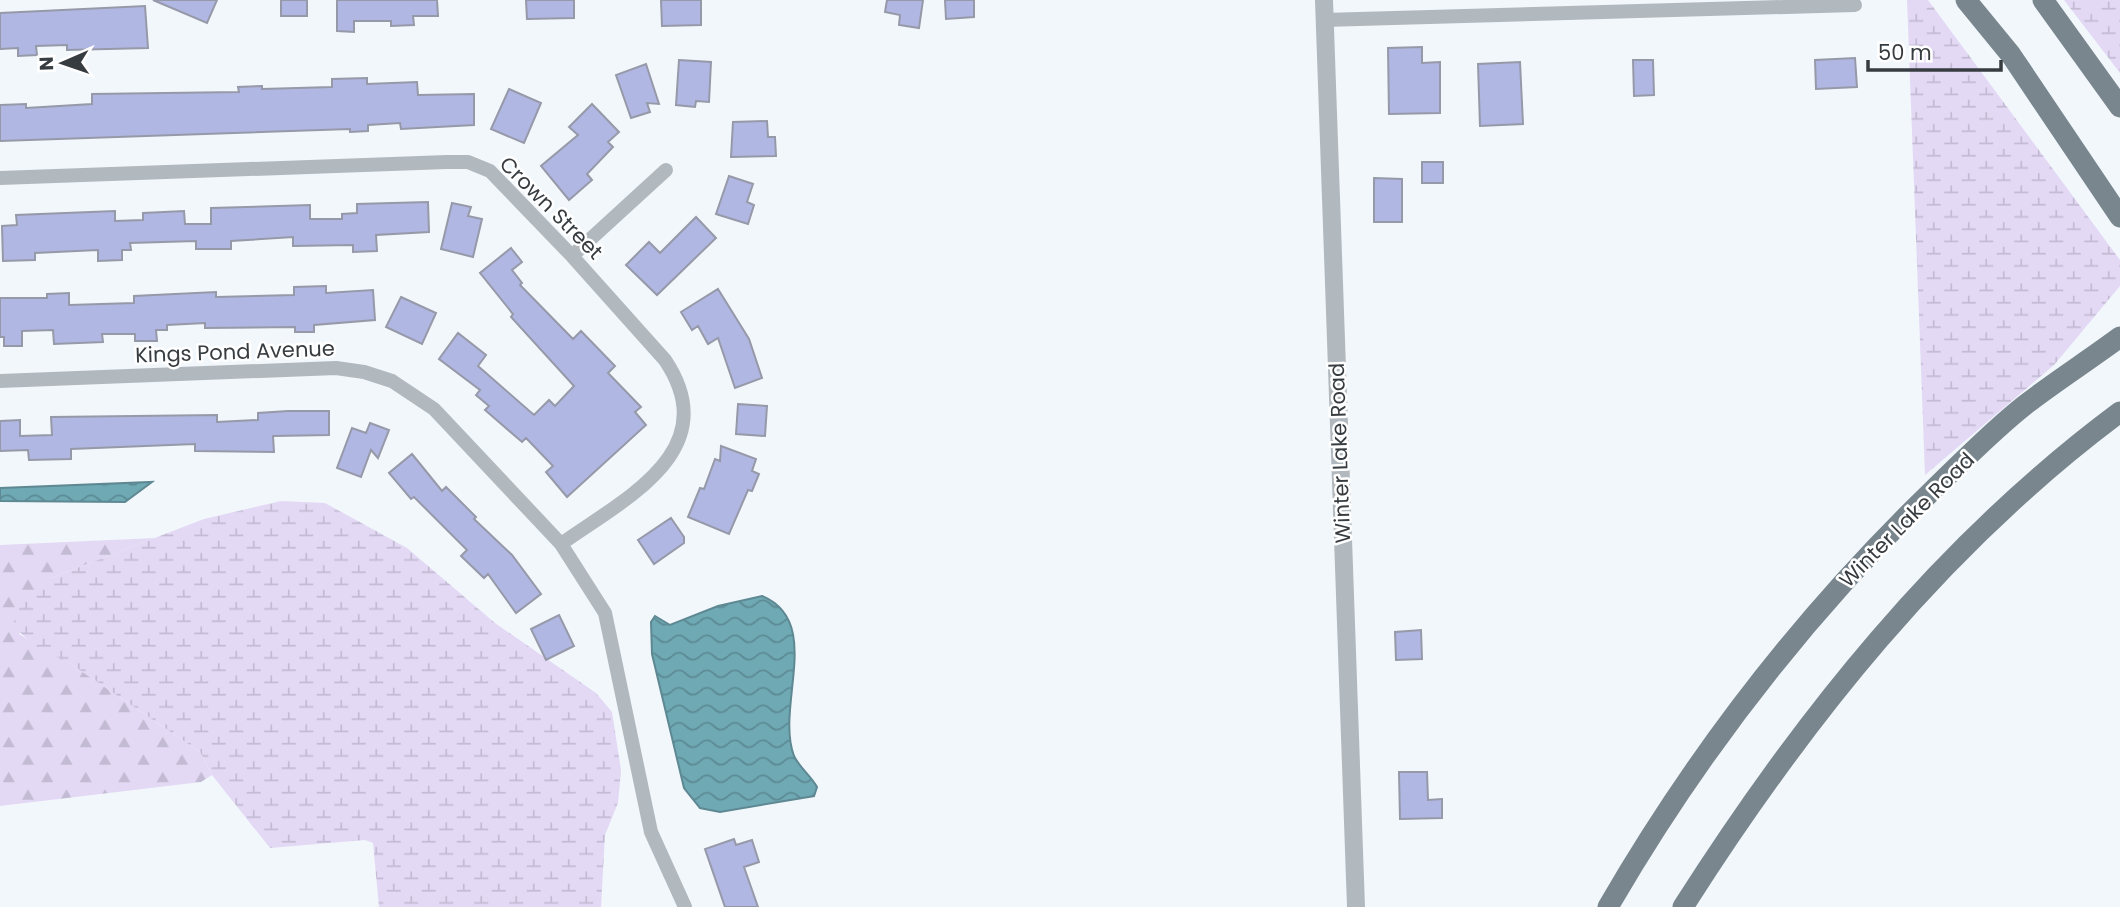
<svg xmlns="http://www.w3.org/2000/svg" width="2120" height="907" font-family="Poppins,sans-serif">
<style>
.forest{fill:url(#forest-firs)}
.wetland{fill:url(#wetland-marsh)}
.water{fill:url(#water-waves);stroke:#5e8892;stroke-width:2}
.building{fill:#b1b7e3;stroke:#9699a8;stroke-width:2}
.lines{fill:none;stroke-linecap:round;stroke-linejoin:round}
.minor{stroke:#b2b9be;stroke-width:14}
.tertiary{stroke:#b2b9be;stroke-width:18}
.primary{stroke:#79868e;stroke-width:21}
.labels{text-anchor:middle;stroke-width:5;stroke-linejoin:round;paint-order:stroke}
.street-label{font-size:21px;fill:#373c41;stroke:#fff}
</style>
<defs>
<pattern id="forest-firs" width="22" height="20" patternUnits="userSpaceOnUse" patternTransform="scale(1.75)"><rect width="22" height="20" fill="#e3d9f5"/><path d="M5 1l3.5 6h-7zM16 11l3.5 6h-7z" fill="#c3bbd3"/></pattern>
<pattern id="wetland-marsh" width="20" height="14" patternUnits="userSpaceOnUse" patternTransform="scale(1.75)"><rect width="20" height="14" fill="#e3d9f5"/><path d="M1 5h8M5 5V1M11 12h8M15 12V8" fill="none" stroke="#c3bbd3"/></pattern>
<pattern id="water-waves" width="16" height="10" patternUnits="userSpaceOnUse" patternTransform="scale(1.75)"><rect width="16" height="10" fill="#6fa9b4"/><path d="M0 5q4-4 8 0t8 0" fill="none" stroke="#5c8b94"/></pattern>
</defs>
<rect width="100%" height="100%" fill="#f2f7fc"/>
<path class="forest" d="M155,538L51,578L19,634L71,664L200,752L212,775L201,782L0,806V545Z"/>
<path class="wetland" d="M1907,0H1928L2120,260V286L2054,365L1925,475Z
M2064,0H2120V73Z
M281,501L325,503L407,548L495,623L596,693L612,712L621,770L618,803L605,835L601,907H379L373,843L365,840L270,848L212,775L200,752L71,664L35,646L13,626L18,603L51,578L204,519Z"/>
<path class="water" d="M152,482L125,502L0,501V488Z
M762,596C824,622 775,706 794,756C799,767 811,776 817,787L814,796L720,812L700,808L684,788L652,654L651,622L655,616L670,625L718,606Z"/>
<path class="building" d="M153,0H217L207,23Z
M281,0H307V16H281Z
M337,0H437L438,16H413L414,25L391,26V21H354V32L337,31Z
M526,0H574V18L527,19Z
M661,0H701V25L662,26Z
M887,0H923L919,28L899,25L900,15L885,12Z
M945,0H974V17L946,19Z
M145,6L148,48L67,50V45L36,46L37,55L18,56V48L0,49V13Z
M1422,47V63L1440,62V113L1389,114L1388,48Z
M1855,58L1857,87L1816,89L1815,60Z
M679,60L711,62L709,102L696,101L695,107L676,105Z
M1633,60H1653L1654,95L1634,96Z
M1520,62L1523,124L1480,126L1478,64Z
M646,64L659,104L647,103L650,112L631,118L616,75Z
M367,78V84L417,82L418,95L474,94V125L401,129L400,123L368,125V131L350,132V129L0,141V105L26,104V108L92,104V94L239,92L238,87L262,86V89L332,87V79Z
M509,89L541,103L524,143L491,129Z
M592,104L619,132L608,142L613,147L587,174L592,180L569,200L541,166L578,135L569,127Z
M767,121L768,137H775L776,156L731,157L733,122Z
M1422,162H1443V183H1422Z
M729,176L753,184L747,202L754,205L748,224L716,214Z
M1374,178L1402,179V222H1374Z
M428,202L429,232L376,235L377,251L353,252V245L293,246V237L231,241V249H196V241L130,243L131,250H122V260L98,261V250L35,253V260L3,261L2,226L17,225L16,215L115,211V221L143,220V213L184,211L185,224H211V208L310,205V219H342V214L357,213V204Z
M452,203L471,207L468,216L482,219L473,257L441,249Z
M696,217L716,238L657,295L626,265L649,242L660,253Z
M511,248L522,262L512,270L522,283L520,285L573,339L581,331L615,366L608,373L641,407L635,412L646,425L567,497L546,472L553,466L526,438L522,442L485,410L489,406L476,395L480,390L439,359L458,333L486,355L478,366L534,415L549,400L555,406L574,386L511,317L513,314L480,273Z
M326,286V293L373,290L375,320L314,325V332H295V327L205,328V323L167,325V330H156L157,341H135V334H102L103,342L54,344L53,330L22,331V346H4V337H0V298H47V294L69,293V305L134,303V296L216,292V297L294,295V287Z
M718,289L749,339L762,378L735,388L718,338L708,344L698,326L692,330L681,312Z
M401,297L436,313L422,344L386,327Z
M738,404L767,406L765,436L736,434Z
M288,411H329V435L273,436L274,452L195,451V444L71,449V459L29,460L28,450L0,451V421L20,420V436L52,435L51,417L217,415V422L258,420V413Z
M370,423L389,430L378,458L371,450L361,477L337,468L352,428L366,433Z
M721,446L756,459L752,471L759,474L752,491L748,490L729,534L688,517L700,488L704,489L715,459L720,461Z
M412,454L442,491L446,487L476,517L474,519L512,555L541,594L516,613L488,574L484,578L461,556L467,550L414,497L411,499L389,473Z
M671,518L684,537V543L654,564L638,540Z
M559,615L574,646L546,660L531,629Z
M1421,630L1422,659L1396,660L1395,632Z
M1399,772H1427L1428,800L1442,799V818L1400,819Z
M734,839L736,845L752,840L759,862L744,867L758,907H725L705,849Z"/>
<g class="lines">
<path class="minor" d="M1324,20L1855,5
M0,178L447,162H468L490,171L572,256L665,360C726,451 624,499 561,544
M572,256L666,170
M0,381L336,368L364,372L392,381L434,409L561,544L605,613L651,832L685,907"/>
<path class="tertiary" d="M1324,0L1356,907"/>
<path class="primary" d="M1966,0L2011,55L2120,217
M2043,0L2120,107
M1608,907C1696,755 1805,614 1932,491C1962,462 1992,431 2025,405C2056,381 2089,360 2120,337
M1683,907C1802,720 1941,545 2120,412"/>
</g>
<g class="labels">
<g class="street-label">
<text transform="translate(551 208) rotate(45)" y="7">Crown Street</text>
<text transform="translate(235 352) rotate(-2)" y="7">Kings Pond Avenue</text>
<text transform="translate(1340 453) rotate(-92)" y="7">Winter Lake Road</text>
<text transform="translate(1907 520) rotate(-45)" y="7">Winter Lake Road</text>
</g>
</g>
<g transform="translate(63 63) rotate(268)" stroke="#ffffff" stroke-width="5" paint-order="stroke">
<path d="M0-5L12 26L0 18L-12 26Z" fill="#373c41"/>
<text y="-10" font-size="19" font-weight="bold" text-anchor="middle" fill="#373c41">N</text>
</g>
<path d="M1868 60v10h133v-10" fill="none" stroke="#373c41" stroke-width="3.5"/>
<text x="1878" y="60" font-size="21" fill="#373c41" stroke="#ffffff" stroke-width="5" paint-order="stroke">50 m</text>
</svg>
